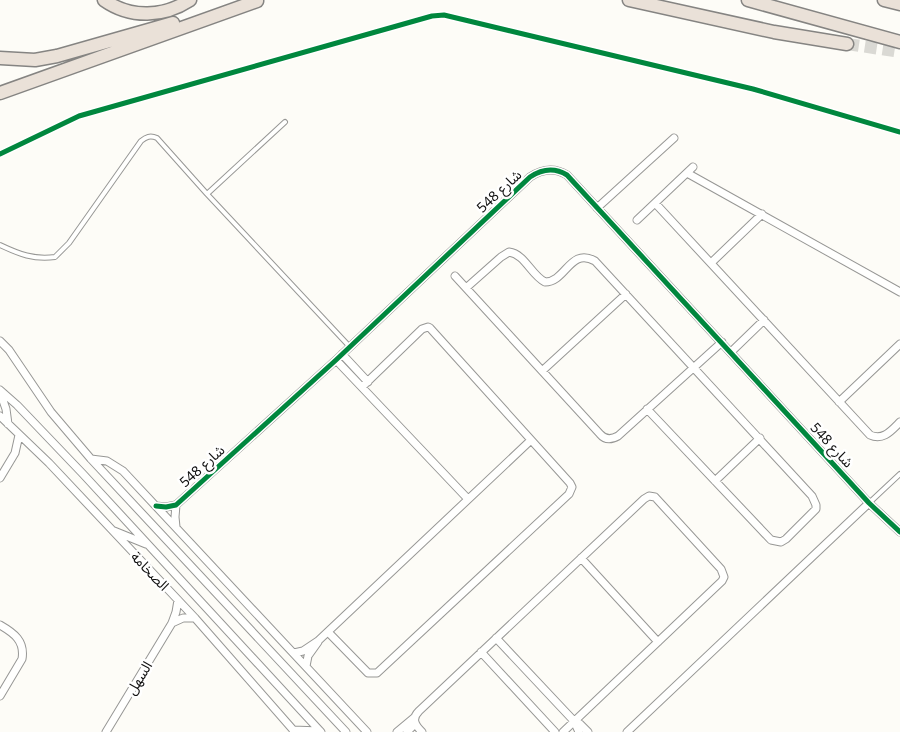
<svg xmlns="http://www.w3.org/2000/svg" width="900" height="732" font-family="Georgia,'Noto Sans Arabic',serif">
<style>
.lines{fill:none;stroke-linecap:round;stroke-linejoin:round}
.motorway-tunnel{stroke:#dad9d4;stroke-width:12;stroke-dasharray:12 6;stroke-linecap:butt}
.service-casing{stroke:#979795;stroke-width:6}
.minor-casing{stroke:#979795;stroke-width:9}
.motorway-casing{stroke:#858482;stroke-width:15}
.service{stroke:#fffffe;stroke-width:4}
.minor{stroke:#fffffe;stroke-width:7}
.motorway{stroke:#eae1d8;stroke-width:12}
.cycleway-casing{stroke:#fff;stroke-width:8}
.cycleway{stroke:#00873e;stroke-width:5}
.labels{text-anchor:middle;stroke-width:5;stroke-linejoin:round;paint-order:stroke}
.street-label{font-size:14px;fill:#111;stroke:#fff}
</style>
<rect width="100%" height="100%" fill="#fdfcf7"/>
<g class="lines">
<path class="motorway-tunnel" d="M847,44L900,52"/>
<g class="service-casing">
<path id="service" d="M207,194L285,122
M0,245C19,254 34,260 55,257L69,243L141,141C146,137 150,135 157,138L207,194L350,347
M869,503L900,474"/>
</g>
<g class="minor-casing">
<path id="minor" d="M687,173L900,292
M655,203L870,435C883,441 891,431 900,422
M597,208L674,138
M637,220L693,167
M711,263L762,214
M455,276L600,434C605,440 611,440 618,436L722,342
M466,288L501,257L509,252C525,254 531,275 545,282C566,282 570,247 595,261L812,496L816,505V509L786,539L781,542L771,540L647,409
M0,341L9,350L51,412L91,459L346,732
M731,352L764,320
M342,354L368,382
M336,360L467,498
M542,371L626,294
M0,390L17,405L83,474L321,732
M0,392L6,409L8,424
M839,402L900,344
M0,416L49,463L195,618L295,732
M91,459L107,461L123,471L367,732
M0,478L15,453L19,435
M715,481L760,438
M156,506L166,507L176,505L336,360L530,177C542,169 554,167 567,175L869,503L900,532
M176,527L175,517L176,505
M114,531L146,544
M581,558L658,642
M172,623L183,618H195
M0,625C14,633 25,641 22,659L0,696
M328,632L368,673H377L569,494L572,487L570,483L430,328L428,327L422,329L362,387
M496,638L574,721L580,724L588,732
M481,652L555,732
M294,653L303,651L318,641L531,440
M306,666L308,656L318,642
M574,721L579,732
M293,730L320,731
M106,732L172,623L176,612L178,600
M397,732L415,717
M407,732L415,724
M422,732C415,725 411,719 419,711L644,499L649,496L655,497L721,569L724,577L722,581L563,732
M627,732L869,503"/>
</g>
<g class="motorway-casing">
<path id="motorway" d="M104,0C131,19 164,17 190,0
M629,0L774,32L847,44
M748,0L900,42
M884,0L900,4
M0,58L35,60L57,56L173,23
M0,93L257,1"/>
</g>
<use href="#service" class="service"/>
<use href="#minor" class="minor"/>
<use href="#motorway" class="motorway"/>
<g class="cycleway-casing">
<path id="cycleway" d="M0,154L79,116L432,16L444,15L753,89L900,132
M156,506L166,507L176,505L336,360L530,177C542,169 554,167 567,175L869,503L900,532"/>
</g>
<use href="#cycleway" class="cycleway"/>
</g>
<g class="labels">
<g class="street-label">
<text transform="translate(499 191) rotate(-43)" y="5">شارع 548</text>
<text transform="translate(832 445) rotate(47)" y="5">شارع 548</text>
<text transform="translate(202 466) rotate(-42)" y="5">شارع 548</text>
<text transform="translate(150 571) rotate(46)" y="5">الصخامة</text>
<text transform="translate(139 678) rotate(-59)" y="5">السهل</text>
</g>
</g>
</svg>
